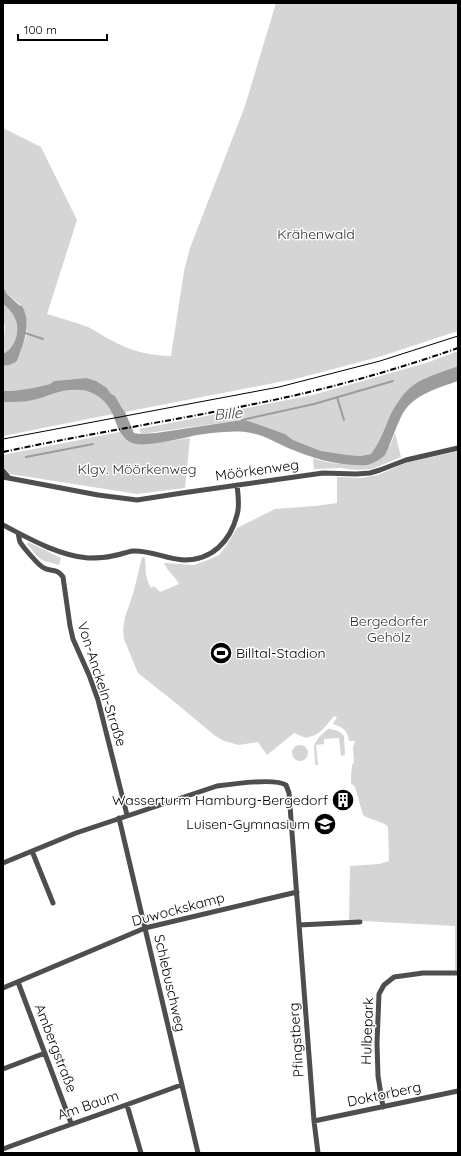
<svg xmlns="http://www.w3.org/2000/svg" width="461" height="1156" font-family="Quicksand,sans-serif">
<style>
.green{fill:#d5d5d5}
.water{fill:#9c9c9c}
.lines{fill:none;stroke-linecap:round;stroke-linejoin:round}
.stream{stroke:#9c9c9c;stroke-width:2}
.street{stroke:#4e4e4e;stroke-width:5}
.tram{stroke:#000;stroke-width:1}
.rail{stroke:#000;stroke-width:2;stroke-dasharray:6 2 1 2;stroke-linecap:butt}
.labels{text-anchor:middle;stroke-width:3;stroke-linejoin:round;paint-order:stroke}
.park-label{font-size:14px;fill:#2c2c2c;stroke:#fff}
.street-label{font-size:14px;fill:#000;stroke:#fff}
.poi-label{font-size:14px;fill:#000;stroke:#fff;text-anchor:end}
.water-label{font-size:15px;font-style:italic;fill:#3d3d3d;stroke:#fff}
</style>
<rect width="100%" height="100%" fill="#fff"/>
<path class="green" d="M276,3H458V331L379,357L295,379L125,412L122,408L115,396L110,393L107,388L86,378L54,381L50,384L33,388L12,391H3V365H7L13,364L17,361L27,334V323L22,306L7,294L3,287V128L41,147L77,220L47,314C60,318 75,322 88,327C97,331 105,338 115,342C131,351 152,356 171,356L184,271L190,248L245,106Z
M3,304C9,308 14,315 16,321C20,333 14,349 3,354L5,326L3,321Z
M458,351V366L417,383L403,396L394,409L377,446L371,454L361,456L348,455L321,451L293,440L285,434L242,420L141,434L139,429L313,395L426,363Z
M72,389C89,390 107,396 113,414L3,436V402H11L48,396L57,391Z
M120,432L123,437L147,444L190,438L185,488L137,494L10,474L3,467V455Z
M395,433L401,457L372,469L358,470L340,468L314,469L313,458L322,461L332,463L353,465L390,446Z
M458,451V970H455V926L364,921L349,923L350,866L379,864L389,861L388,827L385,824L366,817L363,815L355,787L351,783V777L352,765L354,762L353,747L355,741H349C348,730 342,727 333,724L337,717L334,716C329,722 323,731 315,735C312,737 309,736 306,738L294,733L267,755L258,742L239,745L224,741L214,735L177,704L138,673L124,639L123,630L125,617L133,594L142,557L145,558L146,575L148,582L151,588L154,586L160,592L179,584C175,576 167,571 164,563L194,565L208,560L219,555L226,546L237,528L275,509L315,506L337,503V477L361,478L378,475L405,463L440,455Z
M28,542L61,558L59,565L44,561L38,557L27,544Z
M328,729C335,729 340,731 344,736L345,755L341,756L339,738L324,739V744L316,745L318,765H315L314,745L319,737Z
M292 753a8 8 0 1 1 16 0a8 8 0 1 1-16 0Z"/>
<path class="water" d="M3,287L7,294L19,305L22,306C32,324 24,342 17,361C13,364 9,366 3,365V354C14,349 20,333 16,321C14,315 9,308 3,304Z
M458,366V381C438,388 411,395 401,417C395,429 391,443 385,455C381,459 376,462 370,464C366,466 362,465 358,465C333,465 310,457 288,448C276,443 264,435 251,433C238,430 225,432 212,433C207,434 202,434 197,435C184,438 143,448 132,443C111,433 120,407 94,394C90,392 85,390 80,390C62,388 50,396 33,400C24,402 13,402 3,402V391H12L33,388L50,384L54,381L86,378L96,381L107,388L110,393L115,396L122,408L125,412L134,433L141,434L156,433L242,420L248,421L285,434L293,440L321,451L348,455L361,456L371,454C380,442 384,430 390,416C396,403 406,389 418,382C429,376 445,371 458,366Z"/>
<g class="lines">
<path class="stream" d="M25,333L43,339
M337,397L344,420
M242,421V420L314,404L393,381
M26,457L93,444"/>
<path class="street" d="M3,471L9,478
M3,477L98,495L137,500L182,493L323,473L356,474L370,473L380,470L406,460L458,448
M3,525C28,538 59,556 88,558C95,558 105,558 112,556C119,555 126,552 133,551C150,550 166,559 184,560C212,560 230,542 237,515C240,506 238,494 237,485
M18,533C19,536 19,540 20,542C23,547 39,566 44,568C52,572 57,568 63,577L70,626L73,639L89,675L98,700L127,815
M119,818L198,1153
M32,851L53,903
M3,863L76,833L217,786C231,784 276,778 286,785L289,793L314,1121L318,1153
M299,925L360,922
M18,982L71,1123
M3,988L145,928L297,892
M3,1069L45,1053
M127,1105L141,1153
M383,1107L378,1076L377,1043L379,994L384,985L394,977L423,973H458
M314,1121L458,1091
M3,1149C62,1127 122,1107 181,1085"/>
<path class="tram" d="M3,439L279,387L380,361L458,336"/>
<path class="rail" d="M3,452C96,432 190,418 283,398C342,385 401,368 458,348"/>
</g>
<defs>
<g id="stadium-disc" transform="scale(1.15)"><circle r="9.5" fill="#000" stroke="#fff"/><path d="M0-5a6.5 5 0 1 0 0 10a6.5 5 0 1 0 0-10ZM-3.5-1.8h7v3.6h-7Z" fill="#fff"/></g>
<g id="building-disc" transform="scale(1.15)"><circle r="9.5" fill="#000" stroke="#fff"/><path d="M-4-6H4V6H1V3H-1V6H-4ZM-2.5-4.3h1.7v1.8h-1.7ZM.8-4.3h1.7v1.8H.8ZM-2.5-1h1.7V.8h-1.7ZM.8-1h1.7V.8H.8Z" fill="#fff"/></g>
<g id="school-disc" transform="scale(1.15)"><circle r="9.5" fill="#000" stroke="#fff"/><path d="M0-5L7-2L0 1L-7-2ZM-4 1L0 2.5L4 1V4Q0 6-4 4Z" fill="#fff"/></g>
</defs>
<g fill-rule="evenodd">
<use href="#stadium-disc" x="221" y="653"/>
<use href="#building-disc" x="343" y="800"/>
<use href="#school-disc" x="325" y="824"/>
</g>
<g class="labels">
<g class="park-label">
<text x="316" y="239">Krähenwald</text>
<text x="137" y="474">Klgv. Möörkenweg</text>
<text x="389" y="626">Bergedorfer<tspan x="389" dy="16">Gehölz</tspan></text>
</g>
<g class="street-label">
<text transform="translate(257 470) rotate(-8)" y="5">Möörkenweg</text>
<text transform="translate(102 684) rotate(72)" y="5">Von-Anckeln-Straße</text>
<text transform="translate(178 909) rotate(-15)" y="5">Duwockskamp</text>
<text transform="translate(170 983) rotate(77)" y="5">Schlebuschweg</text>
<text transform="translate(367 1031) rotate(-88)" y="5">Hulbepark</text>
<text transform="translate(296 1040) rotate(-94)" y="5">Pfingstberg</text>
<text transform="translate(56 1048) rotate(69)" y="5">Ambergstraße</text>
<text transform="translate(384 1094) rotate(-12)" y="5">Doktorberg</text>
<text transform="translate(88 1105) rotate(-19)" y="5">Am Baum</text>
</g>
<g class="poi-label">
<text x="236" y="658" text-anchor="start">Billtal-Stadion</text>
<text x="328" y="805">Wasserturm Hamburg-Bergedorf</text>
<text x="310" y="829">Luisen-Gymnasium</text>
</g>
<g class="water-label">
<text transform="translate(228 414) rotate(-4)" y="5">Bille</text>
</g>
</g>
<rect width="461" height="1156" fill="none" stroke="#000000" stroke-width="8"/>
<path d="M18 34v6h89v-6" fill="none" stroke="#000000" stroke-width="2"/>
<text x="24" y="34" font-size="12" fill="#000000" stroke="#ffffff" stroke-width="3" paint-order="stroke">100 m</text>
</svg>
